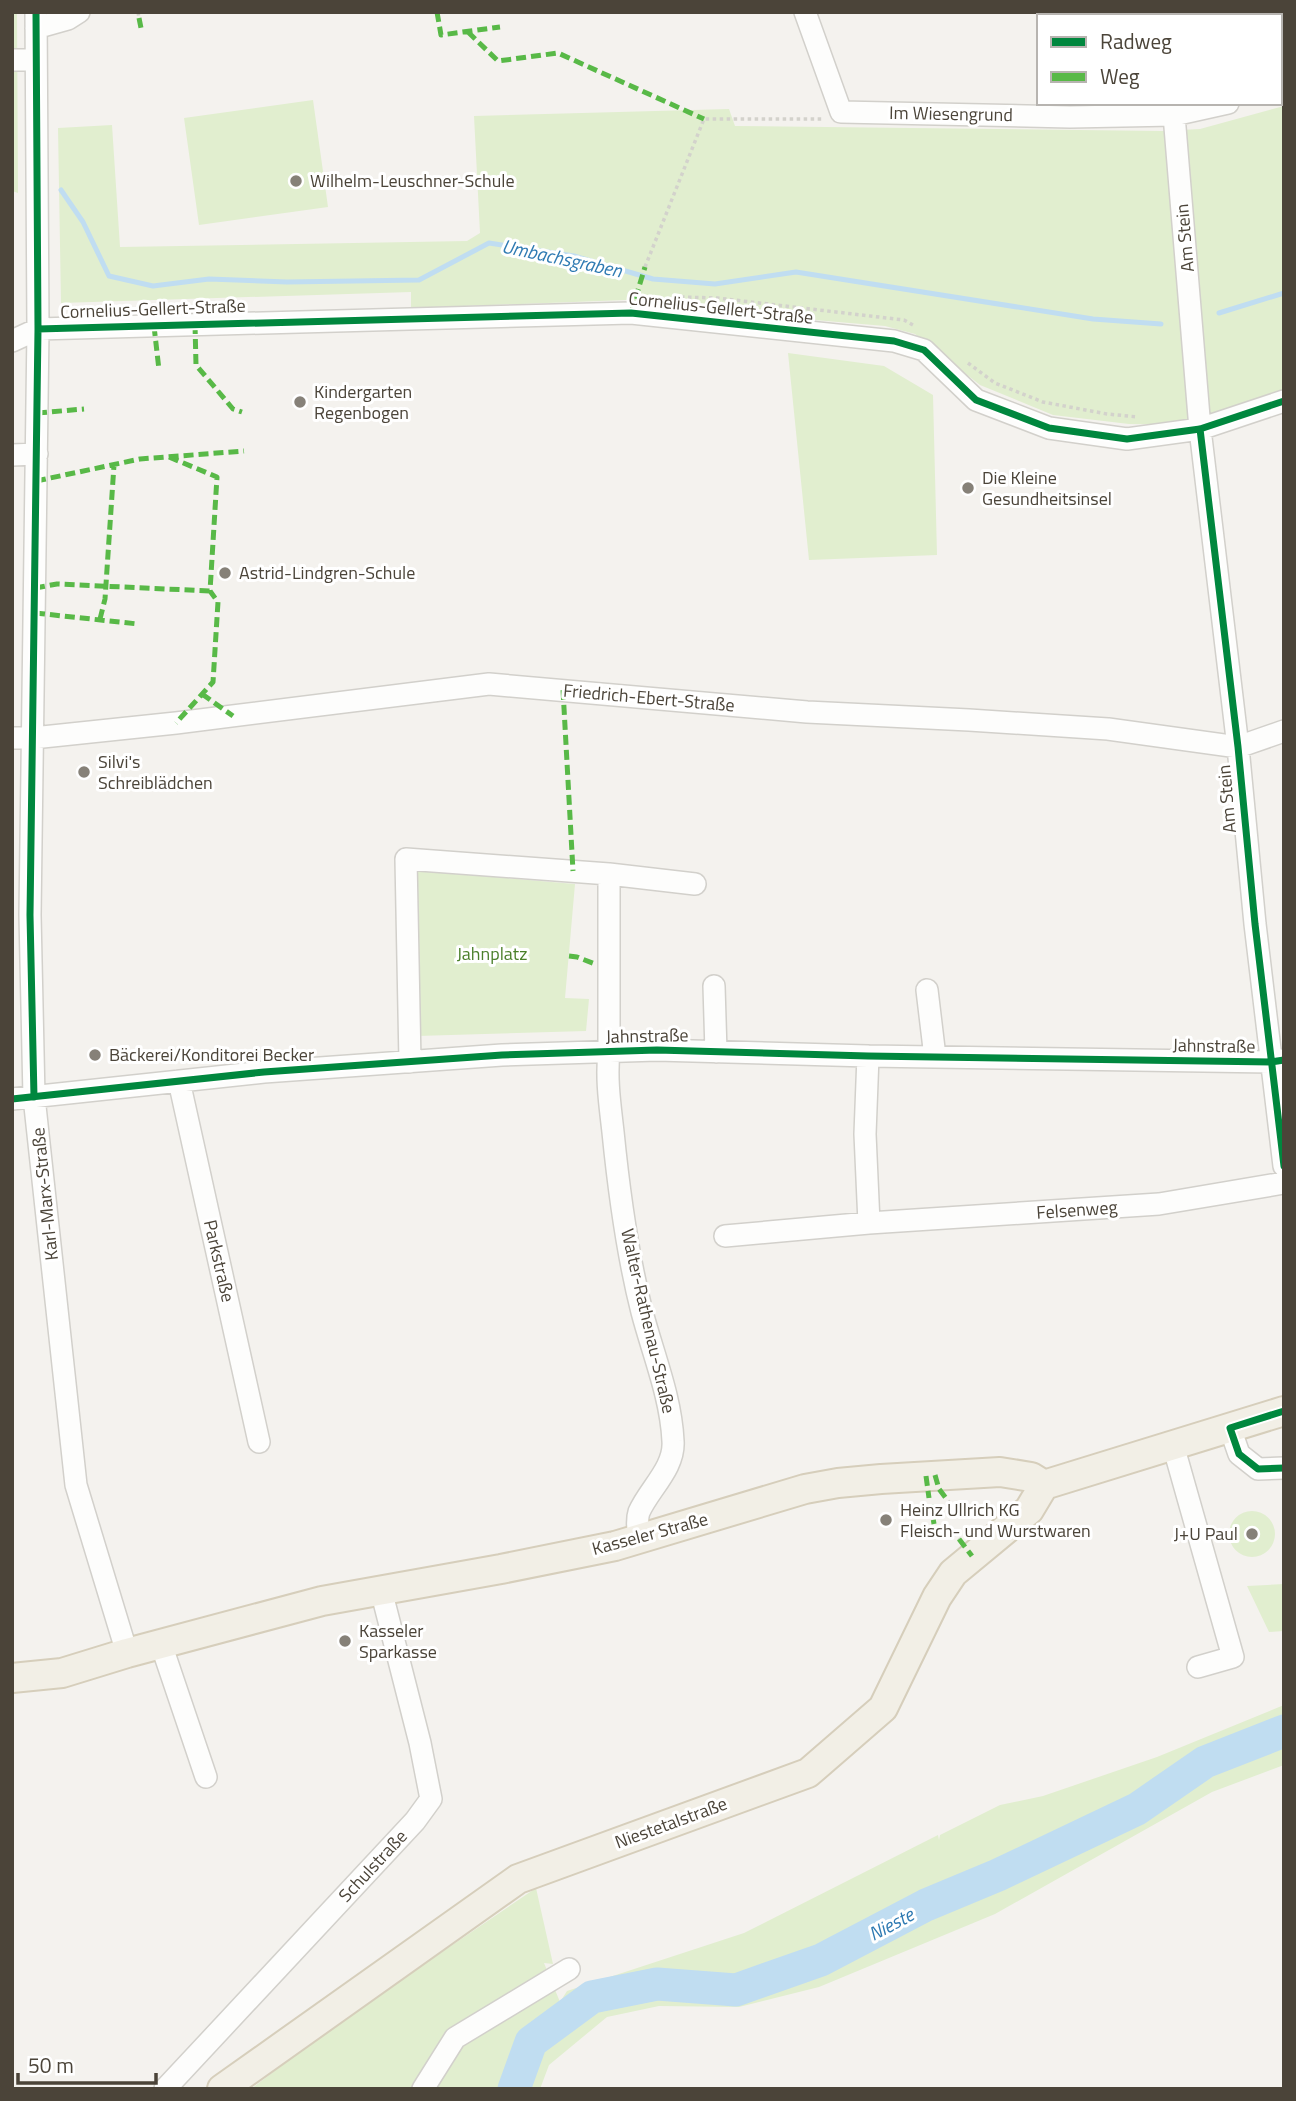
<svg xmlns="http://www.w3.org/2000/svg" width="1296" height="2101" font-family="'Titillium Web',sans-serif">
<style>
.green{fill:#e1eecf}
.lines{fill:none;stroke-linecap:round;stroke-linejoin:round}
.stream{stroke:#c0ddf1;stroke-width:5}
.river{stroke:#c0ddf1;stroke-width:33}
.minor-casing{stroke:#d2d0cb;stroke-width:24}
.major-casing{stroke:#d6cebb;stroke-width:32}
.path{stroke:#d3d2cc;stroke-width:3.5;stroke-dasharray:3.5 3.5;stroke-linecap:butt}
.minor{stroke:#fdfdfc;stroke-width:21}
.major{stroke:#f2efe6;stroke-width:28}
.quiet{stroke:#58b947;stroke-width:5;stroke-dasharray:10 5;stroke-linecap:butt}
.cycleway-casing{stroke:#fff;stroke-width:11}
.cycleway{stroke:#00873e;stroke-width:7}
.poi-dot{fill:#868178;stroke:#fff;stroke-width:2.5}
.labels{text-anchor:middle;stroke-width:6;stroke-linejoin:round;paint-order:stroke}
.street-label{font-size:18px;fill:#4b4439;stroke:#fff}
.poi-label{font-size:18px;fill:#4b4439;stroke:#fff;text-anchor:start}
.park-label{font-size:18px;fill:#4a7f2a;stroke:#fff}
.water-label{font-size:19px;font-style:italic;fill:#2e7ab2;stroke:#fff}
</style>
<rect width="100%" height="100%" fill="#f4f2ee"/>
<path class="green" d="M12,12H17L18,193L12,191Z
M313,100L328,207L199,225L184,118Z
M1284,106V391L1247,407L1193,425L1129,424L1053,415L980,385L915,334L885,326L722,312L699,307L626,300L411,308V292L61,303L58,128L112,125L120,247L467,241L480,233L474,116L729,109L735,126L1162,131L1200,129Z
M788,353L884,366L933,395L937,555L809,560Z
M415,870L575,884L565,998L589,999L586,1031L417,1036Z
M1229 1534a23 23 0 1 1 46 0a23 23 0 1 1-46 0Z
M1284,1584V1631L1269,1632L1247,1586Z
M1284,1705V1765L1212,1792L995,1914L819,1987L739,2007L659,2006L607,2017L549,2065L540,2089H251L329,2029L536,1888L553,1964L544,1963L560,2002L567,1991L744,1933L938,1835L939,1840L940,1835L1000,1805L1043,1796L1157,1757Z"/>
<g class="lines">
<path class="stream" d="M61,190L83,222L109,276L153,286L209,279L287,282L419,280L489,243L574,256L653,279L715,284L796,272L1093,319L1161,324
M1219,313L1284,293"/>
<path class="river" d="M514,2089L531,2042L592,1997L657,1984L736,1990L821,1960L926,1905L998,1875L1137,1809L1205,1762L1284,1731"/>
<g class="minor-casing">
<path id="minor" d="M36,12L38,329L30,915L34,1097L76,1485L127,1653
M805,12L841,112L1070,117L1174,115L1228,103
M1183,16L1184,12
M36,28L68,19L79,12
M12,60H35
M1280,90L1284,89
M1175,103L1174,115L1200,429L1238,747L1255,924L1284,1166
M12,341L38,329L631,313L894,341L924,350L976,400L1049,428L1127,439L1200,429L1284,401
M12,455L37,454
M12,738H33L176,723L489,684L807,712L969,720L1108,729L1238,747L1284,731
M609,874L695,884
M714,986L716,1052
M927,990L935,1057
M868,1056L865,1134L869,1223
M410,1062L406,859L609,874V1052C606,1079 610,1105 613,1132C619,1192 627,1253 642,1312C653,1354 671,1397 673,1441C675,1468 649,1489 639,1512C636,1521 638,1530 639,1539
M179,1081L259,1442
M12,1099L264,1072L502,1055L657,1050L868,1056L1271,1062L1284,1060
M725,1236L869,1223L1159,1204L1284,1183
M1230,1428L1239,1454L1258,1469L1284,1468
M1173,1445L1233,1657L1198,1667
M161,1644L206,1777
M165,2089L415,1821L431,1799L420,1743L381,1590
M423,2089L455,2038L569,1969"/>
</g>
<g class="major-casing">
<path id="major" d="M12,1678L62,1673L127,1653L322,1601L501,1569L615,1546L805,1489L838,1483L881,1479L1000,1472L1031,1477L1044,1485L1284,1411
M222,2089L518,1879L808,1773L883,1708L937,1597L953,1573L1029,1510L1044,1485"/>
</g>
<path class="path" d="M138,12L139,18
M645,267L704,119H823
M681,297L717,298L904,320L913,325
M968,363L995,383L1043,402L1107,414L1138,417
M948,1501L951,1504
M954,1533L959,1539"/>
<use href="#minor" class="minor"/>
<use href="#major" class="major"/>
<path class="quiet" d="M437,12L441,35L500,27
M139,18L141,28
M468,32L498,61L558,53L704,119
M631,313L645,267
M195,324L196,365L233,409L242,412
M154,326L159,370
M37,413L84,409
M169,457L217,477L210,591L218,602L213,682L176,723
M36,481L140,459L244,451
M35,588L57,584L210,591
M35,613L138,624
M100,619L105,599L114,465
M563,690L573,871
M202,694L233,716
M569,956L577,957L595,964
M935,1475L939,1489L948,1501
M926,1476L929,1498
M931,1505L934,1524
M959,1539L972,1556"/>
<g class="cycleway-casing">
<path id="cycleway" d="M38,329L631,313L894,341L924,350L976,400L1049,428L1127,439L1200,429L1284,401
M1200,429L1238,747L1255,924L1284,1166
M34,1097L30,915L38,329L36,12
M12,1099L264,1072L502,1055L657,1050L868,1056L1271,1062L1284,1060
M1284,1411L1230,1428L1239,1454L1258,1469L1284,1468"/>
</g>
<use href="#cycleway" class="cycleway"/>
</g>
<g class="poi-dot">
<circle cx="296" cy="181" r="7"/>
<circle cx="300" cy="402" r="7"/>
<circle cx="968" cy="488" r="7"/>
<circle cx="225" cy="573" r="7"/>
<circle cx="84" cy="772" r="7"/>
<circle cx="95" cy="1055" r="7"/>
<circle cx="886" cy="1520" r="7"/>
<circle cx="1252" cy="1534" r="7"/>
<circle cx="345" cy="1641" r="7"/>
</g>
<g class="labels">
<g class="street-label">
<text transform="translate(951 114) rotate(1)" y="6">Im Wiesengrund</text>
<text transform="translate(1185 238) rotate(-95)" y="6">Am Stein</text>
<text transform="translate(721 308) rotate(6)" y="6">Cornelius-Gellert-Straße</text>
<text transform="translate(153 309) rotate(-2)" y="6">Cornelius-Gellert-Straße</text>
<text transform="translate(649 698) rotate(5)" y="6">Friedrich-Ebert-Straße</text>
<text transform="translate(1227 799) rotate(-95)" y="6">Am Stein</text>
<text transform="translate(647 1036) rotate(-1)" y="6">Jahnstraße</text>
<text transform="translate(1214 1046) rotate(1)" y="6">Jahnstraße</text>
<text transform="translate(45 1194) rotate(-96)" y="6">Karl-Marx-Straße</text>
<text transform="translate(1077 1210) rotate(-4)" y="6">Felsenweg</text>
<text transform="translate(219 1261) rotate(77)" y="6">Parkstraße</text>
<text transform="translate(648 1321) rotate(77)" y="6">Walter-Rathenau-Straße</text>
<text transform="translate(650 1534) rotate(-15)" y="6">Kasseler Straße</text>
<text transform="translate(671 1823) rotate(-20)" y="6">Niestetalstraße</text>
<text transform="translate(373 1866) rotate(-47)" y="6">Schulstraße</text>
</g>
<g class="poi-label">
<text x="310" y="187">Wilhelm-Leuschner-Schule</text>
<text x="314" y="398">Kindergarten<tspan x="314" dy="21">Regenbogen</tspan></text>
<text x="982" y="484">Die Kleine<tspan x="982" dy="21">Gesundheitsinsel</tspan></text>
<text x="239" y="579">Astrid-Lindgren-Schule</text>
<text x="98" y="768">Silvi's<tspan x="98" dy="21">Schreiblädchen</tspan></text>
<text x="109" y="1061">Bäckerei/Konditorei Becker</text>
<text x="900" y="1516">Heinz Ullrich KG<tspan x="900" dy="21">Fleisch- und Wurstwaren</tspan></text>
<text x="1238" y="1540" text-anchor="end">J+U Paul</text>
<text x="359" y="1637">Kasseler<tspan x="359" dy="21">Sparkasse</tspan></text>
</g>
<g class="park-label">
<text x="492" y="960">Jahnplatz</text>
</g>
<g class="water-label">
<text transform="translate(562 258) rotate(12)" y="7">Umbachsgraben</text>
<text transform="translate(891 1924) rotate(-28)" y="7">Nieste</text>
</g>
</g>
<rect width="1296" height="2101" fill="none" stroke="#4b4439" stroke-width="28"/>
<rect x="1037" y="14" width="245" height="91" fill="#ffffff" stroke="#b7b4b0" stroke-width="2"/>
<rect x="1051" y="37" width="35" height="10" fill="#00873e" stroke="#b7b4b0" stroke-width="2"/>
<text x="1100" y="49" font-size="21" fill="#4b4439">Radweg</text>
<rect x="1051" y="72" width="35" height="10" fill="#58b947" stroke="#b7b4b0" stroke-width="2"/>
<text x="1100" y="84" font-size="21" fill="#4b4439">Weg</text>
<path d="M18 2073v10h138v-10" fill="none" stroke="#4b4439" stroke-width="3.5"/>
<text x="28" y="2073" font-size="21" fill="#4b4439" stroke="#ffffff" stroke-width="5" paint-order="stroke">50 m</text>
</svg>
